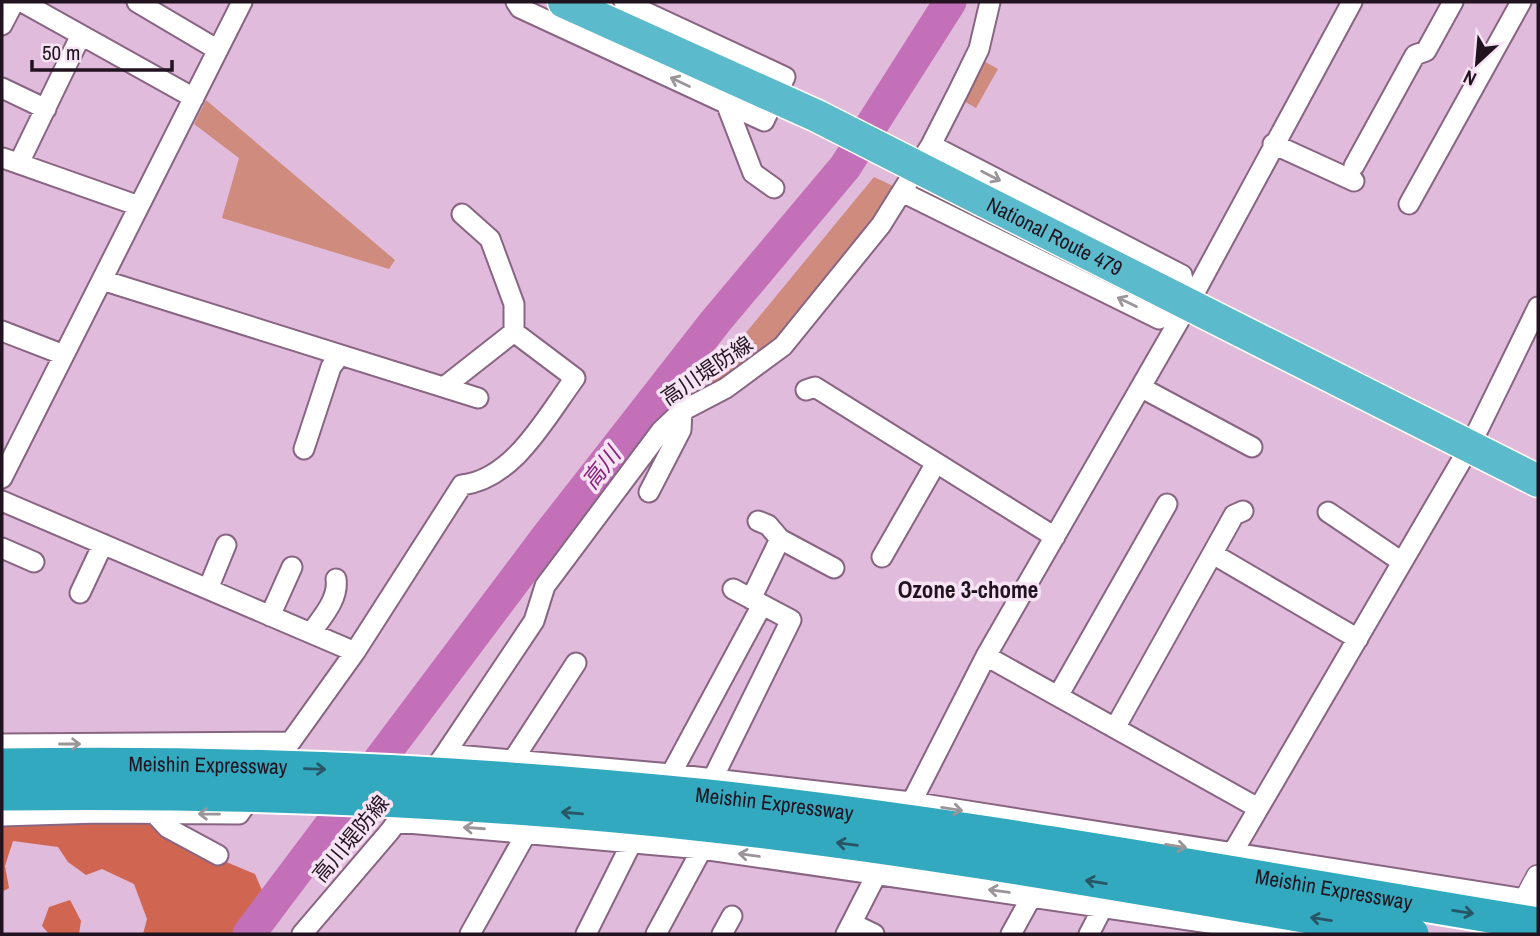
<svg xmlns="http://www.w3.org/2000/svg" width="1540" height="936" font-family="'Archivo Narrow','Noto Sans JP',sans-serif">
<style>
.green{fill:#cf8b7d}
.forest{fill:#d06652}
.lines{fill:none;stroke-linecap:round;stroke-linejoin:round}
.river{stroke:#c370b8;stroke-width:33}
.minor-casing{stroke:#886582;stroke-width:23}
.tertiary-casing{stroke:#886582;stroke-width:26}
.trunk-casing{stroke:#fff;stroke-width:35}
.minor{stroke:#fff;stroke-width:19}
.tertiary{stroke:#fff;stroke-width:23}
.trunk{stroke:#5bbacb;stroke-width:32}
.trunk-bridge-casing{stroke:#fff;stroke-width:35;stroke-linecap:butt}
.motorway-bridge-casing{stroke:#fff;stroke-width:37;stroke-linecap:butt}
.trunk-bridge{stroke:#5bbacb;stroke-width:32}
.motorway-bridge{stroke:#32a9be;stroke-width:33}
.oneway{stroke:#9b959a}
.oneway2{stroke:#295667}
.labels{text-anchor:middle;stroke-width:7;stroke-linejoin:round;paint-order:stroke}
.street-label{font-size:21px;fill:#21131f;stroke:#f6e3f3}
.water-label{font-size:23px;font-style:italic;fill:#86227d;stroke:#f6e3f3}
.neighbourhood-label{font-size:23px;font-weight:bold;fill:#21131f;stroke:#f6e3f3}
</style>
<rect width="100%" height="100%" fill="#e1bbdb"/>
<path class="green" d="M982,60L998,69L976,108L960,99Z
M206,100L395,260L389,269L222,218L239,158L194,124Z
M874,177L893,186L873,221L797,316L773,342L714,387L707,380Z"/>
<path class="forest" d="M145,820L164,836L255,874L264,895L237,934H143L147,919L134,884L102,869L86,875L68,862L58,847L13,841L5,866L9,888L2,892V831L5,824Z
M70,900L81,921L79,934H49L42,926L49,907Z"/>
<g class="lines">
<path class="river" d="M249,934L547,537L715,322L845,167L950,2"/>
<g class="minor-casing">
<path id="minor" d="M22,2L194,98
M137,2L218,50
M516,2L520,8L764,121L785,77L624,2
M2,25L14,2
M2,88L46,109
M726,103L753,173L774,188
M1273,144L1354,181
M3,158L139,206
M19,163L81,35
M1354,166L1415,55L1426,51L1453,2
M902,192L1159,319L1188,305L1182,275L931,145
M1409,204L1521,2
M102,280L478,398
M2,331L64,355
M444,387L514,332V304L490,239L462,214
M1142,388L1252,447
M806,390L815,387L1055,537
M304,449L331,367L340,355
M2,478L242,2
M649,492L681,430L682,411
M2,501L355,652
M1328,512L1402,562
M758,521L768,525L780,539L834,568
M2,548L34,562
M1213,554L1358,639
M882,557L936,463
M208,589L226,545
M80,593L103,544
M751,599L780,539
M270,616L292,567
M311,633C322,617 339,599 336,579
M986,656L1258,808
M1058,696L1167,504
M1115,728L1234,515L1243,511
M2,744L288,742
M445,754L671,774L911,802L1538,901
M513,760L576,663
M671,774L762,605
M713,778L791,620L733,589
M907,811L986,656L1188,305L1352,2
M154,813L168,828L218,855
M2,816L98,813L239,814L355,652L462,485C514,479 546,417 575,378L514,332
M396,822L702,849L1284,934
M1226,864L1470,446L1538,307
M853,924L874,934
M302,934L390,831L445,754L534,621L545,586L661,431L682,411L726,388L783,346L881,225L931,145L959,90L979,49L990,2
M470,934L527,832
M586,934L633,840
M656,934L702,849
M722,934L732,916
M846,934L893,842
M1011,934L1032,896
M1089,934L1103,907"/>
</g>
<g class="tertiary-casing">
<path id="tertiary" d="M1510,930L1538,877"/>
</g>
<g class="trunk-casing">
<g id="trunk">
<path d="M564,2L728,76"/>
<path id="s1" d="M984,201L1538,481"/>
</g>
</g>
<use href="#minor" class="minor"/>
<use href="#tertiary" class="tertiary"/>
<use href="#trunk" class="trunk"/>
<g class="trunk-bridge-casing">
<path id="trunk-bridge" d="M728,76L817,116L984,201"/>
</g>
<g class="motorway-bridge-casing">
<g id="motorway-bridge">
<path id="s2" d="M2,765C237,761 474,772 708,796C986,826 1262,879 1538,924"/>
<path d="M2,794C239,791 478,800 714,826C948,852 1180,896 1412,934"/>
</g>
</g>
<use href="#trunk-bridge" class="trunk-bridge"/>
<use href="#motorway-bridge" class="motorway-bridge"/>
</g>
<defs><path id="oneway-shaft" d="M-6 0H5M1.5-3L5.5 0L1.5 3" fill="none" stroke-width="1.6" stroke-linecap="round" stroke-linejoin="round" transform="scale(1.75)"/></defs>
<g class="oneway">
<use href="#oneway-shaft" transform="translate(680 82) rotate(-155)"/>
<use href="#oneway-shaft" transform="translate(991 176) rotate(27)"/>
<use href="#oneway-shaft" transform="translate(1127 302) rotate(-154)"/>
<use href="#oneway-shaft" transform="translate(70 744)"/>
<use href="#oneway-shaft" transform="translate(952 809) rotate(9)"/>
<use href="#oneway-shaft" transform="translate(209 814) rotate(-179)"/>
<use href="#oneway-shaft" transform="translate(474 828) rotate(-176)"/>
<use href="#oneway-shaft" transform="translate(1176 846) rotate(9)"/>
<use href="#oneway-shaft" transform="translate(749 855) rotate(-172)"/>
<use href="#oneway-shaft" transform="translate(999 891) rotate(-172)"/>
</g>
<g class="oneway2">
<use href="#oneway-shaft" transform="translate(315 769) rotate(2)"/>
<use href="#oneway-shaft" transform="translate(572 813) rotate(-175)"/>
<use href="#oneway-shaft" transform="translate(847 844) rotate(-173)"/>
<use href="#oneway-shaft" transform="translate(1096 882) rotate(-171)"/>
<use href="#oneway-shaft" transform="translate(1463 912) rotate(9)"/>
<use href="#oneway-shaft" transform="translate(1321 919) rotate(-171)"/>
</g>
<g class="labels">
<g class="street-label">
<text dy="7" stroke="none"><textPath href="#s1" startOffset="79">National Route 479</textPath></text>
<text transform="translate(707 371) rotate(-34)" y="7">高川堤防線</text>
<text dy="7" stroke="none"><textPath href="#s2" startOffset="206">Meishin Expressway</textPath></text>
<text dy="7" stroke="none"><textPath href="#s2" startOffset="774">Meishin Expressway</textPath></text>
<text transform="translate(351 839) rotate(-50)" y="7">高川堤防線</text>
<text dy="7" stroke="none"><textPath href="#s2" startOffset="1340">Meishin Expressway</textPath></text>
</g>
<g class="water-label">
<text transform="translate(601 468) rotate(-52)" y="8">高川</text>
</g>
<g class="neighbourhood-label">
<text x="968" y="598">Ozone 3-chome</text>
</g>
</g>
<rect width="1540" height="936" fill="none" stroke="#21131f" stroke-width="7"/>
<g transform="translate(1477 63) rotate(206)" stroke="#f6e3f3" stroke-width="5" paint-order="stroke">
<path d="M0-5L12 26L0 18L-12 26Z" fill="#21131f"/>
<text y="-10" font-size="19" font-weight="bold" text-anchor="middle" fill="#21131f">N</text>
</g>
<path d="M32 60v10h140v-10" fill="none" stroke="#21131f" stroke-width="3.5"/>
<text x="42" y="60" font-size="21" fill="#21131f" stroke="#f6e3f3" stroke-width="5" paint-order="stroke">50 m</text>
</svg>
